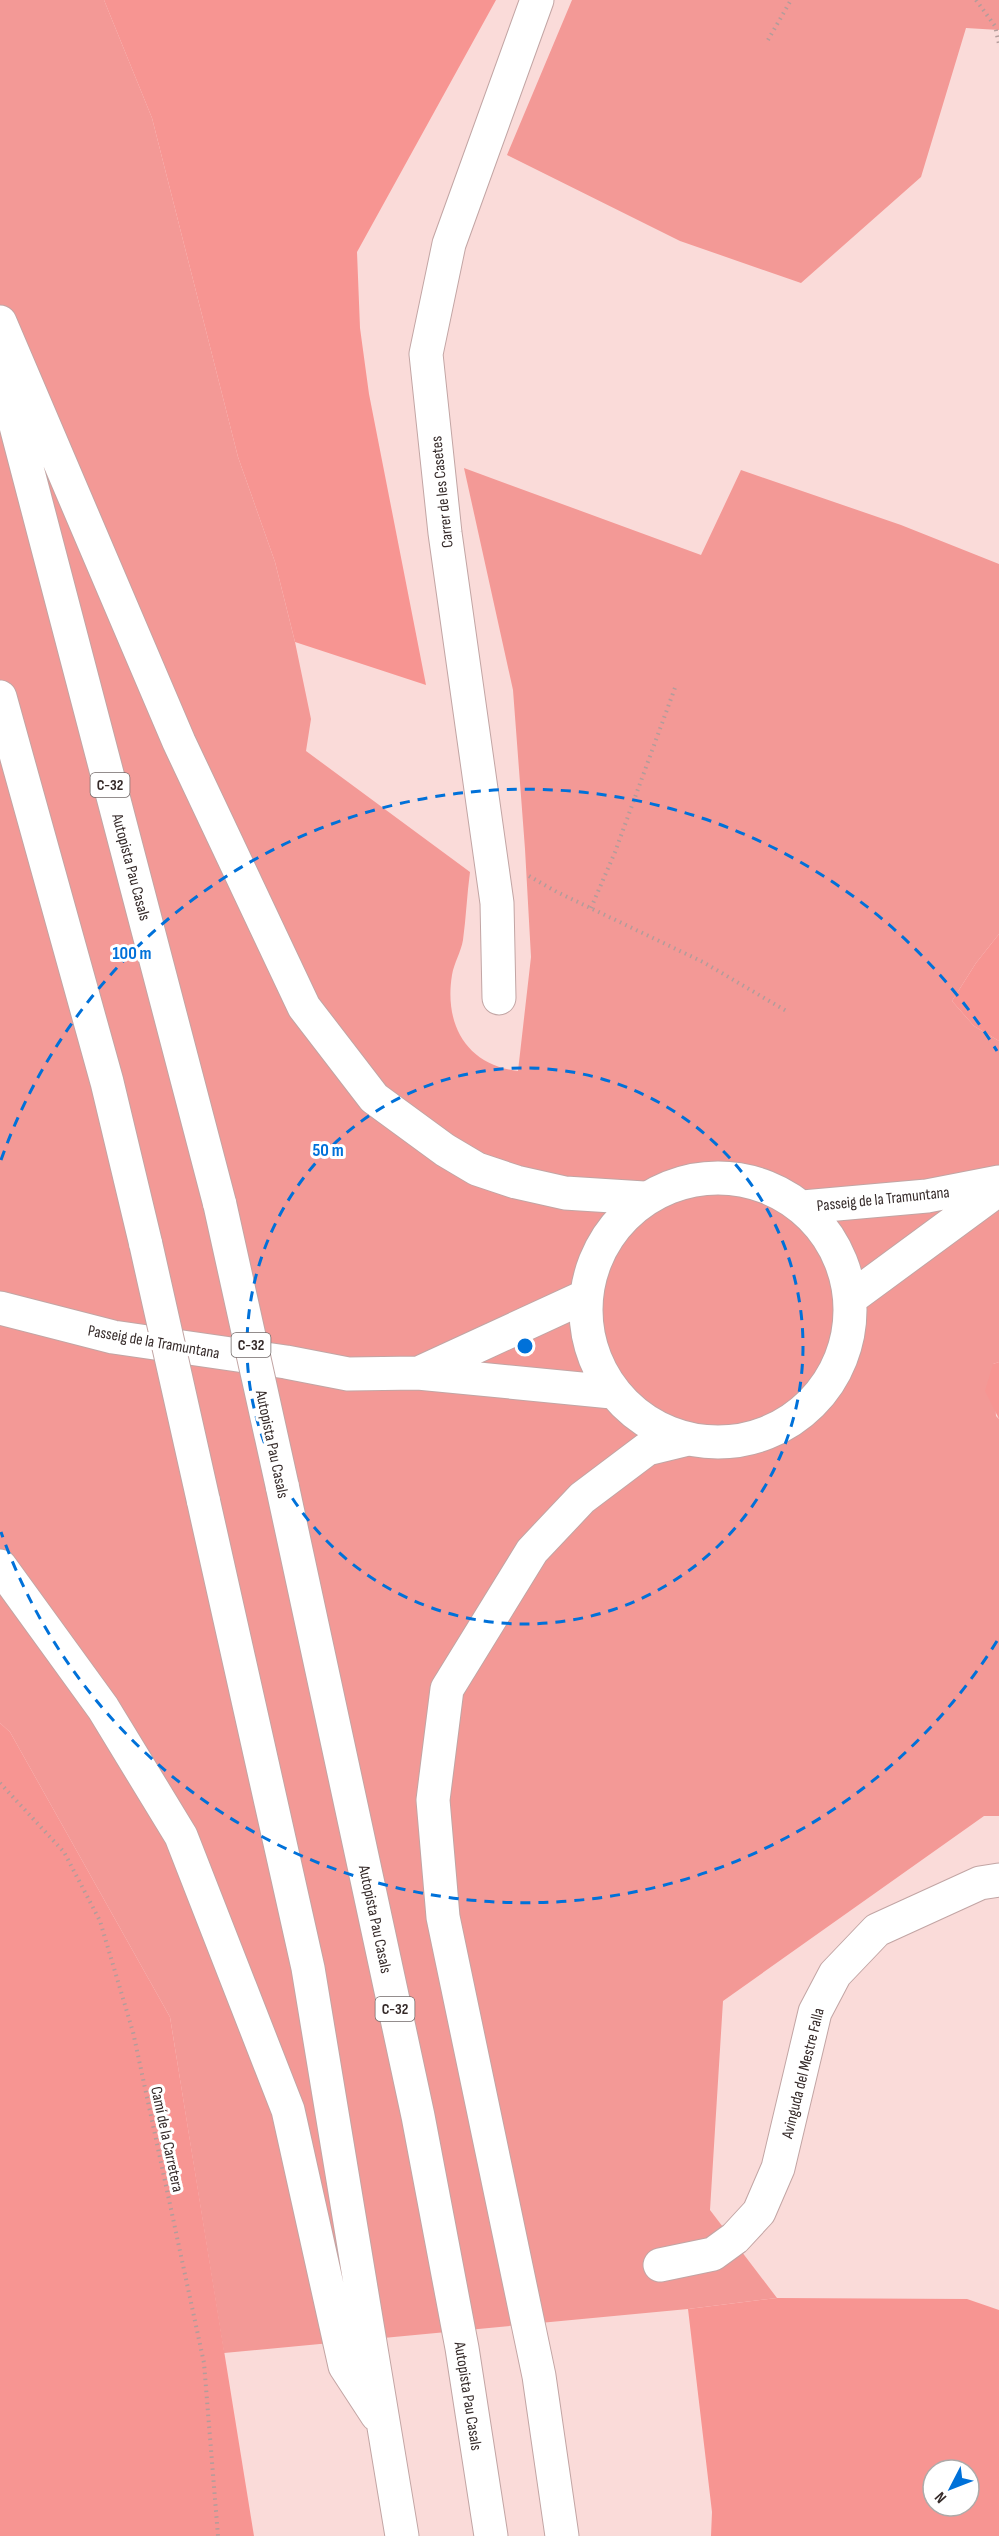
<svg xmlns="http://www.w3.org/2000/svg" width="999" height="2536" font-family="'Sofia Sans Condensed',sans-serif">
<style>
.green{fill:#f39996}
.forest{fill:#f79592;fill-rule:evenodd}
.lines{fill:none;stroke-linecap:round;stroke-linejoin:round}
.minor-casing{stroke:#c2a5a4;stroke-width:35}
.tertiary-casing{stroke:#c2a5a4;stroke-width:35}
.motorway-casing{stroke:#c2a5a4;stroke-width:35}
.path{stroke:#b39c9a;stroke-width:4;stroke-dasharray:1.5 4.5;stroke-linecap:butt}
.minor{stroke:#fff;stroke-width:33}
.tertiary{stroke:#fff;stroke-width:33}
.motorway{stroke:#fff;stroke-width:33}
.motorway-bridge-casing{stroke:#c2a5a4;stroke-width:35;stroke-linecap:butt}
.motorway-bridge{stroke:#fff;stroke-width:33}
.ring{fill:none;stroke:#0071d9;stroke-width:3;stroke-dasharray:10 8}
.labels{text-anchor:middle;stroke-width:6;stroke-linejoin:round;paint-order:stroke}
.shield{fill:#fff;stroke:#726a69;stroke-width:1.5}
.shield-label{font-size:15px;font-weight:bold;fill:#352a29}
.street-label{font-size:16px;fill:#352a29;stroke:#fff}
.centre{fill:#0071d9;stroke:#fff;stroke-width:3}
.ring-label{font-size:18px;text-anchor:middle;font-weight:bold;fill:#0071d9;stroke:#fff;stroke-width:6;stroke-linejoin:round;paint-order:stroke}
</style>
<rect width="100%" height="100%" fill="#fadbd9"/>
<path class="green" d="M0,0H104L152,118L238,457L275,562L295,642L311,719L306,751L470,872C467,894 466,918 463,940C461,952 454,963 452,975C444,1024 466,1065 518,1071L531,957L525,849L513,690L464,468L701,555L741,470L901,525L999,564V934L976,963L952,1001L974,1026L999,1041V1362L993,1364L996,1416L999,1419V1816H984L723,2001L710,2210L777,2298L688,2309L224,2353L170,2017L10,1732L0,1723Z
M572,0H999V30L966,28L921,177L801,283L680,241L507,155Z"/>
<path class="forest" d="M104,0H496L357,252L360,328L369,394L426,685L295,642L275,562L238,457L152,118Z
M999,934V1041L974,1026L952,1001L976,963Z
M999,1362V1419L985,1391L993,1364Z
M0,1723L10,1732L170,2017L254,2536H0Z
M777,2298L967,2299L999,2310V2536H711L712,2512L688,2309ZM933,2470H969V2506H933Z"/>
<g class="lines">
<g class="minor-casing">
<path id="minor" d="M499,998L497,903L445,533L426,354L449,244L537,0
M660,2265L713,2254L735,2238L759,2212L778,2168L815,2012L835,1974L877,1930L980,1883L999,1880"/>
</g>
<g class="tertiary-casing">
<path id="tertiary" d="M586 1310a132 132 0 1 1 264 0a132 132 0 1 1-264 0Z
M803,1207L927,1196L999,1182
M851,1298L999,1189
M0,1308L113,1337L286,1362L348,1374L418,1373L612,1392
M419,1373L584,1297"/>
</g>
<g class="motorway-casing">
<path id="motorway" d="M0,322L179,742L304,1007L374,1098L445,1150L477,1169L516,1182L565,1193L644,1198
M0,365L220,1205
M0,697L107,1082L146,1245
M282,1485L418,2116L462,2348L491,2536
M203,1499L308,1968L402,2536
M0,1566L103,1708L181,1836L288,2110L345,2366L377,2415
M562,2536L539,2376L443,1917L433,1800L447,1689L532,1551L582,1498L647,1449L684,1440"/>
</g>
<path class="path" d="M976,0L995,26L999,44
M768,40L791,0
M529,876L557,892L703,962L788,1012
M591,908L615,852L676,685
M0,1783L64,1852L100,1921L133,2032L204,2363L218,2536"/>
<use href="#minor" class="minor"/>
<use href="#tertiary" class="tertiary"/>
<use href="#motorway" class="motorway"/>
<g class="motorway-bridge-casing">
<path id="motorway-bridge" d="M220,1205L282,1485
M146,1245L203,1499"/>
</g>
<use href="#motorway-bridge" class="motorway-bridge"/>
</g>
<g class="ring">
<circle cx="525" cy="1346" r="278"/>
<path d="M997 1641A556 556 0 0 1 1 1532M1 1160A556 556 0 0 1 997 1051"/>
</g>
<g class="labels">
<g class="shield">
<rect x="90.5" y="773" width="39" height="24" rx="4.5"/>
<rect x="231.5" y="1333" width="39" height="24" rx="4.5"/>
<rect x="375.5" y="1997" width="39" height="24" rx="4.5"/>
</g>
<g class="shield-label">
<text x="110" y="790">C-32</text>
<text x="251" y="1350">C-32</text>
<text x="395" y="2014">C-32</text>
</g>
<g class="street-label">
<text transform="translate(441 492) rotate(-96)" y="6">Carrer de les Casetes</text>
<text transform="translate(132 867) rotate(75)" y="6">Autopista Pau Casals</text>
<text transform="translate(883 1198) rotate(-6)" y="6">Passeig de la Tramuntana</text>
<text transform="translate(154 1341) rotate(10)" y="6">Passeig de la Tramuntana</text>
<text transform="translate(273 1444) rotate(78)" y="6">Autopista Pau Casals</text>
<text transform="translate(376 1919) rotate(78)" y="6">Autopista Pau Casals</text>
<text transform="translate(802 2073) rotate(-76)" y="6">Avinguda del Mestre Falla</text>
<text transform="translate(168 2139) rotate(78)" y="6">Camí de la Carretera</text>
<text transform="translate(469 2396) rotate(81)" y="6">Autopista Pau Casals</text>
</g>
</g>
<circle cx="525" cy="1346" r="9" class="centre"/>
<g class="ring-label">
<text x="132" y="959">100 m</text>
<text x="328" y="1156">50 m</text>
</g>
<g transform="translate(951 2488) rotate(228)"><circle r="28" fill="#ffffff" stroke="#aeaaa9" stroke-width="1.5"/>
<path d="M0-4.5L10 22L0 15L-10 22Z" fill="#0071d9"/>
<text y="-9" font-size="16" font-weight="bold" text-anchor="middle" fill="#352a29">N</text>
</g>
</svg>
